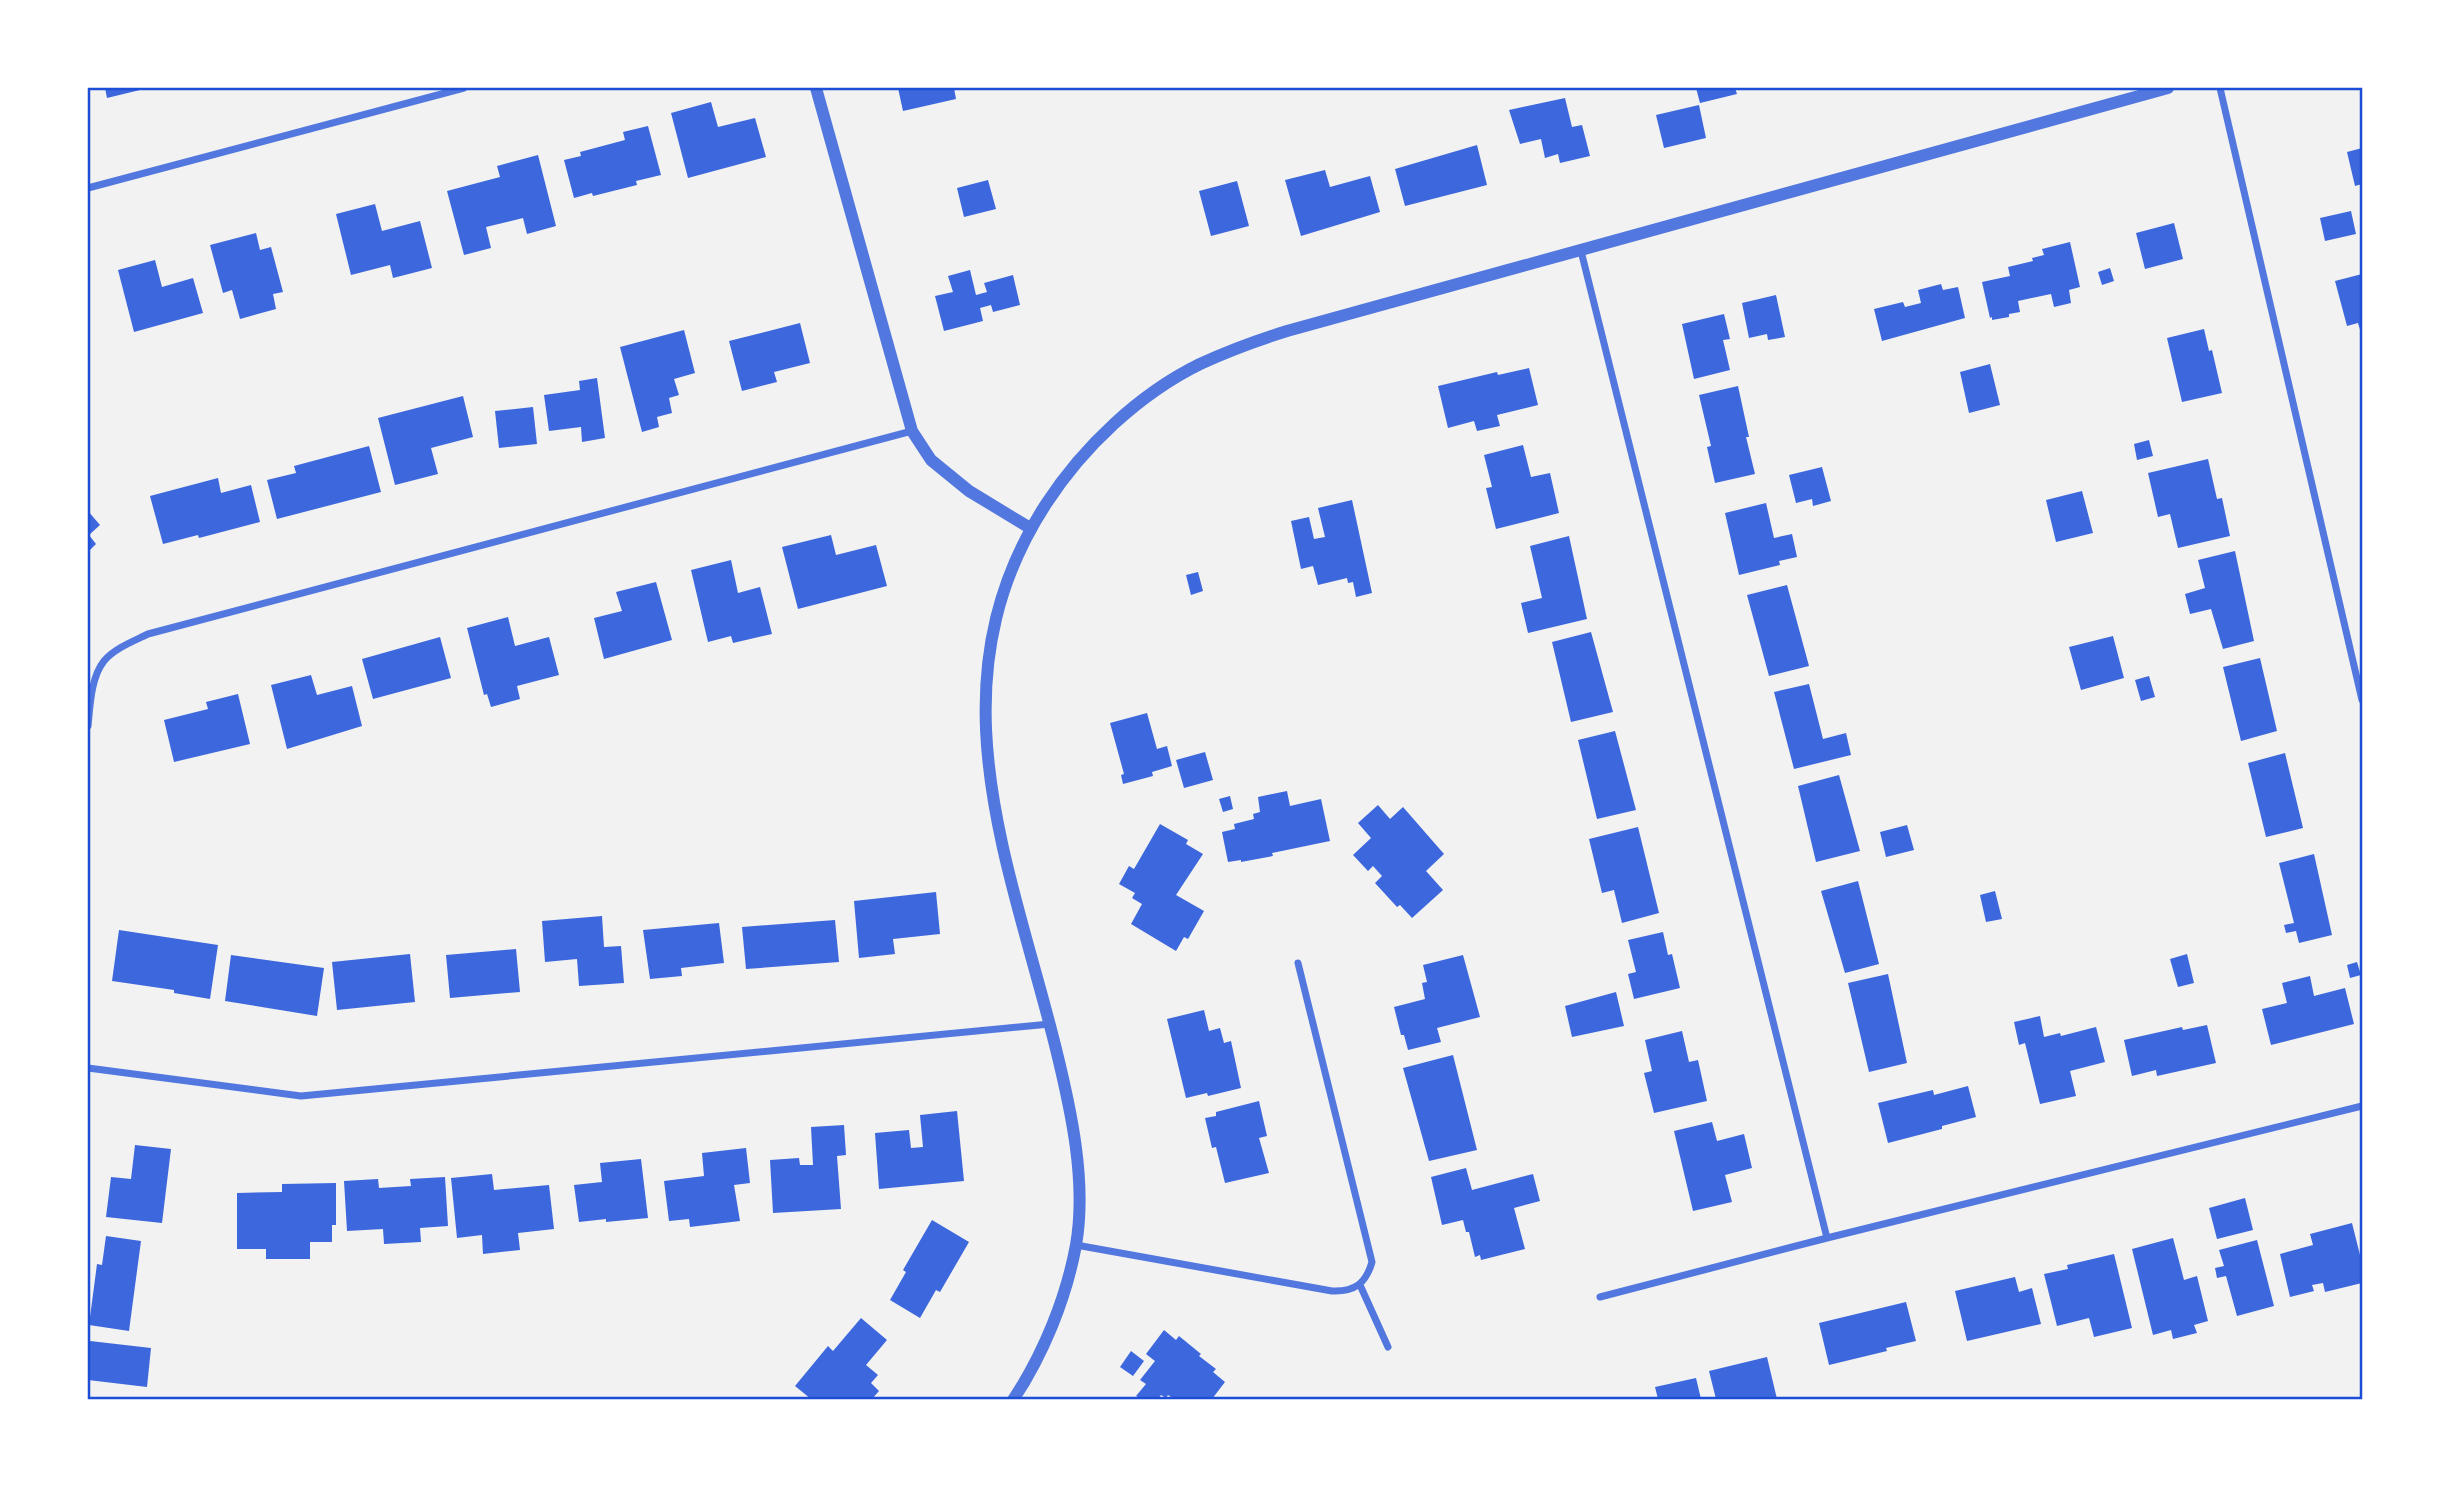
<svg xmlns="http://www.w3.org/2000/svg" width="2450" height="1487" font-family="Barlow,sans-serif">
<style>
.building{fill:#3d67dc}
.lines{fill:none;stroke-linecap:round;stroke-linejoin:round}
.minor{stroke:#5277de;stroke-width:7}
.tertiary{stroke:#5277de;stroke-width:12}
.neatline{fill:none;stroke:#1d4ed8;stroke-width:2.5}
</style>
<rect width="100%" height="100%" fill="#f2f2f2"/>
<path class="building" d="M105,88H139L140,90L107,98Z
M898,88H954L956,99L903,111Z
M1696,88H1735L1737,94L1700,103Z
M1565,98L1572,127L1582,125L1590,156L1560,163L1558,154L1545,158L1541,139L1520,144L1509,110Z
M711,102L718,127L755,118L766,157L688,178L671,113Z
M1699,105L1706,138L1664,148L1656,115Z
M648,126L661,175L636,181L637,185L593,196L592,193L574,198L564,160L581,156L580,152L625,140L623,132Z
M1477,145L1487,185L1405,206L1395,169Z
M2362,148V184L2355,186L2347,152Z
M538,155L556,226L527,234L523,218L486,227L491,248L464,255L447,191L500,177L497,166Z
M1325,170L1330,187L1370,176L1380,212L1301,236L1285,180Z
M988,180L996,209L964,217L957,188Z
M1237,181L1249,226L1211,236L1199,191Z
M375,204L382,231L420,221L432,268L393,278L390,265L351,275L336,214Z
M2351,211L2356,234L2325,241L2320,218Z
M2174,223L2183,259L2145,269L2136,233Z
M256,233L260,250L271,247L283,292L273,294L276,309L240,319L232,290L223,293L210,245Z
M2070,242L2080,287L2069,290L2071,303L2054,307L2051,294L2018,301L2020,312L2009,314V317L1992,320V317L1990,318L1982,282L2010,276L2008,267L2033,261L2032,258L2044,255L2042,249Z
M155,260L162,287L193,278L203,313L134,332L118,270Z
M2110,268L2114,281L2102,285L2098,272Z
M970,270L976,295L987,292L984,283L1013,275L1020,305L993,312L991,305L980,308L983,321L944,331L935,296L953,292L948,276Z
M2362,274V336L2358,323L2347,326L2335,281Z
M1941,284L1943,290L1958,287L1965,318L1882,341L1874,309L1903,302L1905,307L1921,303L1918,290Z
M1776,295L1785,337L1768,340L1767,334L1749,338L1742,303Z
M1724,314L1730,339L1723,340L1730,370L1694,379L1682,324Z
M800,323L810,363L774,372L777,382L742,391L729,341Z
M2204,329L2209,351L2212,350L2222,393L2182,402L2167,338Z
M684,330L695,373L674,379L679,395L669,398L672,413L657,417L659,427L642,432L620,347Z
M1990,364L2000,405L1969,413L1960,372Z
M1529,368L1538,405L1497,415L1500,426L1477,431L1474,421L1448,428L1438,386L1497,372L1498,375Z
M597,378L605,438L582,442L581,427L549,431L544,395L580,390L579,381Z
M1738,386L1749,437H1746L1755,474L1715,483L1707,447L1711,446L1699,395Z
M463,396L473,437L431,448L438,474L395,485L378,418Z
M533,407L537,444L499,448L495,411Z
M2149,440L2153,456L2137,460L2134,444Z
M1523,445L1531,477L1550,473L1559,513L1496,529L1486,488L1492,487L1484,455Z
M369,446L381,492L277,519L267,480L296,473L294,466Z
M2208,459L2217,499L2222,498L2230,536L2178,548L2170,514L2158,517L2148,473Z
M1822,467L1831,501L1813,506L1812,499L1796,503L1789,475Z
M218,478L221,493L251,485L260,522L199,538L198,535L163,544L150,496Z
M2082,491L2093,533L2056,542L2046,500Z
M1352,500L1372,593L1356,597L1353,582L1348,583L1347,578L1318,585L1313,566L1301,569L1291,521L1309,517L1314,539L1325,537L1318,508Z
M1766,503L1774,538L1792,534L1797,557L1779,561L1780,565L1739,575L1725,513Z
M88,511L100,525L89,535L96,544L88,552Z
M831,535L836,555L876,545L887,586L798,609L782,547Z
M1569,536L1587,619L1528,633L1521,603L1542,598L1530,546Z
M2235,551L2254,641L2223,649L2211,609L2190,614L2185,594L2205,588L2198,560Z
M731,560L738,593L760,587L772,634L733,643L731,636L708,642L691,570Z
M1198,572L1203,591L1191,595L1186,575Z
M656,582L672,640L604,659L594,618L622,611L616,592Z
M1787,585L1809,666L1769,676L1747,595Z
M508,617L515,646L549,637L559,675L517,686L520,699L491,707L487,694L484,695L467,628Z
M1591,632L1613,712L1571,722L1552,642Z
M2113,636L2124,678L2081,690L2069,647Z
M440,637L451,678L373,699L362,659Z
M2260,658L2277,731L2241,741L2223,667Z
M311,675L317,695L352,686L362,726L287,749L271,685Z
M2149,676L2155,697L2141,701L2135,680Z
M1809,684L1823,739L1846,733L1851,755L1794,769L1774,692Z
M238,694L250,744L174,762L164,720L208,709L206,702Z
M1147,713L1157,749L1167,746L1172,766L1152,772L1153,776L1123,784L1121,775L1124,774L1110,723Z
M1615,731L1636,810L1597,819L1578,740Z
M1205,752L1213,780L1184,788L1176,760Z
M2285,753L2303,828L2266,837L2248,763Z
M1839,775L1860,851L1816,862L1798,786Z
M1287,791L1290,806L1321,799L1330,841L1272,853L1273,856L1241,862V860L1228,862L1222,832L1235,829L1234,824L1254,819L1253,814L1260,812L1258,797Z
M1230,796L1233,809L1223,812L1219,799Z
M1378,805L1390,819L1403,807L1444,854L1426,871L1443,890L1412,918L1400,905L1397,907L1375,883L1382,876L1373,866L1368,871L1353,855L1371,838L1358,823Z
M1160,824L1188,840L1186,844L1203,854L1176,895L1204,911L1188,939L1184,937L1176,951L1131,924L1142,904L1132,898L1135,893L1119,884L1129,866L1134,869Z
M1907,825L1914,850L1886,857L1880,832Z
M1638,827L1659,913L1622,923L1614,890L1602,893L1589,839Z
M2314,854L2332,935L2299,943L2296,931L2286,933L2284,925L2294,923L2279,863Z
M1858,881L1879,964L1845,973L1821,891Z
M1995,891L2002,919L1986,922L1980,895Z
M936,892L940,934L893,939L895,954L859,958L854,901Z
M602,916L604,947L621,946L624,983L579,986L577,959L545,962L542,921Z
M835,920L839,962L746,969L742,927Z
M719,923L724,963L681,968L682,976L650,979L643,930Z
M119,930L218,945L210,999L174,993V990L112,981Z
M1663,932L1668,955L1672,954L1680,988L1634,999L1628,974L1636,972L1628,940Z
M516,949L520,992L450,998L446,955Z
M410,954L415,1002L337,1010L332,962Z
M2187,954L2194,983L2178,987L2170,959Z
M231,955L324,968L317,1016L225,1001Z
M1463,955L1480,1017L1437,1028L1441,1042L1408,1050L1404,1035H1401L1394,1007L1425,999L1422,983L1427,982L1423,965Z
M2357,962L2361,975L2350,978L2347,965Z
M1888,974L1907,1063L1869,1072L1848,983Z
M2310,976L2314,996L2345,988L2354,1024L2271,1045L2262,1009L2287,1003L2282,983Z
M1616,992L1624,1026L1572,1037L1565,1006Z
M1204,1010L1209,1031L1220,1028L1224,1043L1231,1041L1241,1088L1208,1096L1207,1093L1186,1098L1167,1019Z
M2040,1016L2044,1037L2060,1033L2061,1036L2096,1027L2105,1062L2070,1071L2076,1096L2040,1104L2025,1043L2019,1045L2014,1022Z
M2207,1025L2216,1063L2157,1076L2156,1070L2132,1076L2124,1040L2182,1027L2183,1030Z
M1682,1031L1689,1062L1698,1060L1707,1101L1654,1113L1644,1073L1652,1071L1645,1040Z
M1453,1055L1477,1150L1429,1161L1403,1068Z
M1968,1086L1976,1117L1942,1126V1129L1888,1143L1878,1103L1933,1090L1934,1095Z
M1259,1101L1267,1136L1259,1138L1269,1173L1225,1183L1216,1147L1212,1148L1205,1118L1216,1116V1112Z
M957,1111L964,1181L879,1189L875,1133L909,1130L911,1148L923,1147L920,1115Z
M1712,1122L1717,1141L1744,1134L1752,1168L1725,1175L1732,1202L1693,1211L1674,1131Z
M844,1125L846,1155L837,1156L841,1209L773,1213L770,1160L799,1158L800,1165H813L811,1127Z
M135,1145L171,1149L162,1223L106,1217L111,1177L131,1179Z
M746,1148L750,1183L734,1185L740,1221L690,1227L689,1219L669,1221L664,1181L704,1176L702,1153Z
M641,1159L648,1218L606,1222V1219L579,1222L574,1185L602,1182L600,1163Z
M1466,1168L1472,1190L1533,1174L1540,1201L1514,1208L1525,1249L1481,1260L1480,1255L1475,1257L1469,1232H1466L1463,1220L1442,1225L1431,1177Z
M492,1174L494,1190L549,1185L554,1229L518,1233L520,1250L483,1254L482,1235L457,1238L451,1178Z
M445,1177L448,1226L420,1228L421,1242L384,1244L383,1229L347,1231L344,1181L378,1179L379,1188L411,1186L410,1179Z
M336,1183V1225H332V1242H310V1259H266V1249H237V1193L282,1192V1184Z
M2245,1198L2253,1230L2217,1239L2209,1208Z
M932,1220L969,1242L940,1292L936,1290L920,1318L890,1300L906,1272L903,1270Z
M2352,1223L2362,1263V1283L2325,1292L2323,1283L2312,1285L2314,1291L2290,1297L2280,1254L2313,1245L2310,1234Z
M106,1236L141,1241L129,1331L89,1325L97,1264L102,1265Z
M2173,1238L2184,1280L2197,1276L2208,1321L2194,1325L2197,1333L2173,1339L2171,1330L2153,1335L2132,1249Z
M2257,1240L2274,1306L2237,1316L2226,1276L2217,1278L2215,1268L2224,1266L2219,1250Z
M2114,1254L2132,1328L2094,1337L2089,1318L2057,1326L2044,1274L2068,1269L2067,1265Z
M2015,1277L2019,1292L2032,1288L2041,1324L1967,1341L1955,1291Z
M1906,1302L1916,1341L1886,1348L1887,1351L1829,1365L1819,1323Z
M861,1318L887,1340L866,1365L878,1375L871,1383L879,1391L872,1399H811L795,1386L828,1346L833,1351Z
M1164,1330L1176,1340L1179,1336L1201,1354L1199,1356L1216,1369L1213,1372L1225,1382L1212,1399H1174L1168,1395L1166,1398L1161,1395L1158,1399H1141L1136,1396L1146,1384L1140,1380L1155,1361L1146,1354Z
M90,1341L151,1348L147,1387L88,1380Z
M1131,1351L1144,1361L1133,1376L1120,1367Z
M1767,1357L1777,1399H1716L1709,1371Z
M1696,1378L1701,1399H1658L1655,1387Z"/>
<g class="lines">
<path class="minor" d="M2220,88L2362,700
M88,188L464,88
M1581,251L1827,1238
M88,726C90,706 91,677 104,661C115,648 134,641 148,634L912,431
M88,1068L301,1096L1050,1024
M1076,1245L1332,1291C1355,1292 1366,1283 1372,1262L1298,963
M1360,1285L1388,1347
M1600,1297L1827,1238L2362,1106"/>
<path class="tertiary" d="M816,88L912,431L931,460L969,491L1030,528
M1013,1400C1043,1355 1066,1299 1076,1245C1087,1182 1071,1110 1056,1049C1010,863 929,684 1046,504C1083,447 1139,394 1200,364C1228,351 1258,340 1287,331L2168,88"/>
</g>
<rect width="2450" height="1487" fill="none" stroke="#ffffff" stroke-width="178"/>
<rect x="89" y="89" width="2272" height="1309" class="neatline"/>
</svg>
